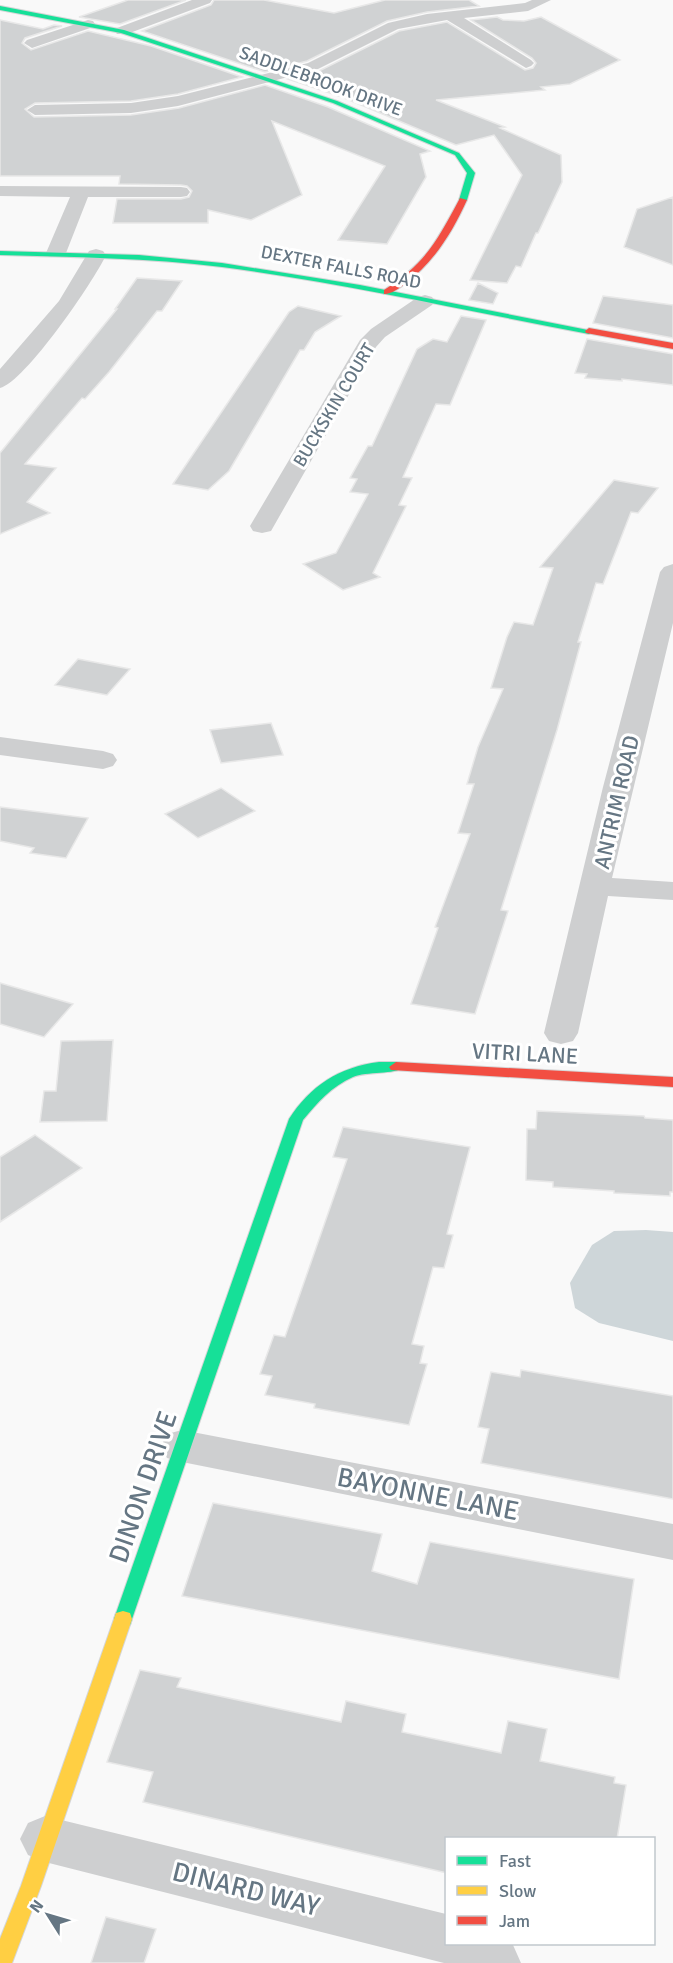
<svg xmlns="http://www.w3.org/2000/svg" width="673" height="1963" font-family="Signika,sans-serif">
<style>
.water{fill:#ced6d9}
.building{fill:#d0d2d3;stroke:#e8e8e8;stroke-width:1.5}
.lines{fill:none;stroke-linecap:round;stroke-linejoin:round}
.fast-casing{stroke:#d5d6d7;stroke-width:2}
.slow-casing{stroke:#d5d6d7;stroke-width:2}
.jam-casing{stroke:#d5d6d7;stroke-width:2}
.street{fill:#cecfd0;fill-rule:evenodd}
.fast{fill:#16e098;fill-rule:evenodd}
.slow{fill:#ffcf43;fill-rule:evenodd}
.jam{fill:#f24e42;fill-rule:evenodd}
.labels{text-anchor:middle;stroke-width:6;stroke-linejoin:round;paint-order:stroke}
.far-street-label{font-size:18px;fill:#657683;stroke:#fff}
.street-label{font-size:22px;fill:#657683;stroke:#fff}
.near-street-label{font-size:27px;fill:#657683;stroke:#fff}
</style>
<rect width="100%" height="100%" fill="#f9f9f9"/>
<path class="water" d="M646,1230L673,1232V1341L599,1323L575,1308L570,1283L592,1245L614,1231Z"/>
<path class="building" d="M128,0H186L120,24L79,17Z
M214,0H264L334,13L385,0H469L479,6L427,12L387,21L307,61L265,72L142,31L211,5Z
M497,17L503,20L524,21L541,17L620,60L570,84L541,87L545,90L436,100L505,127L500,128L561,155L562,182L538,233H536L521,267L516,266L507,283L470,280L522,175L494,135L456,145L342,97L288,79L319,71L399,31L447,22L525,70L533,68L536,63L532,58L471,20Z
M0,20L43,29L54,25L62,26L25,38L22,43L31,50L88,31L151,46L242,77L178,94L131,101L35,103L25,109L34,117L131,115L179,108L265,85L328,107L430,151L420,154L426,177L387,244L338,240L385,166L272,121L302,195L251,220L208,210V223H113L117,199H181L189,197L192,191L187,186L181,185L119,184L120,176H0Z
M673,197V265L624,247L637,209Z
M137,278L182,281L162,311H157L109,372L85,399L82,398L25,464L56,468L27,502L50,513L0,534V453L117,309H115Z
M478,283L498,293L493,304L469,300Z
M603,296L673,305V338L593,323Z
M298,306L341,316L315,332L304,350H300L229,471L208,490L173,484L289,312Z
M461,316L486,320L450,405L436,404L403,477L412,478L399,505L406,506L373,573L380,577L343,590L303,564L336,553L368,494L350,492L357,479L350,478L368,446H372L417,349L433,339L447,342Z
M587,339L673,354V385L622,379V381L585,378L587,374L575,373Z
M614,480L658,488L638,513L631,512L603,584L596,583L578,642H581L557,730L501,910L508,911L475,1014L411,1004L438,928L435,927L470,834L458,833L474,784H467L478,747L503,689L491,688L507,637L514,622L533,625L553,568L540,567Z
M78,659L130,669L107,695L55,685Z
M271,723L283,755L221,763L210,730Z
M221,788L255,811L198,838L165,814Z
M0,807L88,818L66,858L30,853L34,848L0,841Z
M0,983L73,1004L44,1037L0,1024Z
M113,1040L107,1121L40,1122L44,1091H56L61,1041Z
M537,1111L644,1116L645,1118L673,1120V1192H670V1196L614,1193V1191L553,1187V1182L526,1180L527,1129H536Z
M343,1127L470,1147L447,1234L453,1235L444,1268L433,1267L412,1344L424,1346L420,1363L427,1364L409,1425L314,1408L315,1404L265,1395L272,1376L260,1374L274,1335L285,1337L347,1159L333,1157Z
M35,1135L82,1168L0,1222V1157Z
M521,1370L673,1396V1499L481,1463L489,1429L478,1427L491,1372L520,1377Z
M213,1503L382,1534L372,1571L417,1584L430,1542L634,1579L619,1679L182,1596Z
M140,1670L181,1678L177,1687L341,1722L346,1701L406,1714L402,1732L501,1753L508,1721L547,1729L540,1761L615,1777L614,1783L626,1785L617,1839H447V1873L143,1802L153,1772L107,1762Z
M106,1917L156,1929L144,1963H91Z"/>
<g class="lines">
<g class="fast-casing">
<path id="fast" d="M0,6L124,30L337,101L459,153L475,173L467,200L463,202L459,200L467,173L455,155L333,103L121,33L0,10Z
M0,251L139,255L222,263L360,285L593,331L589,334C467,311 345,283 222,267C149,258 74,257 0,255Z
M379,1062H396L403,1067C396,1075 366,1071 353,1077C332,1086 317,1103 303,1120L132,1619L130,1625L123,1627L116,1625L114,1619L289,1119C310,1086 339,1067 379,1062Z"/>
</g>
<g class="slow-casing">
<path id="slow" d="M123,1611L130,1613L132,1619L41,1886L12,1963H0V1939L21,1886L114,1619L116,1613Z"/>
</g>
<g class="jam-casing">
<path id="jam" d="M460,198L467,200C452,233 434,262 405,284C399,288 392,294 384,294V290C426,263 437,241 460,198Z
M589,328L673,343V349L586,333L585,331Z
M396,1062L673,1077V1087L391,1070L389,1067Z"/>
</g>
<path class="street" d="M192,0H212L210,3L127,34H117L115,31L117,28Z
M532,0H551L528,11L464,18L531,60L534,63L531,66L526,68L447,20L398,29L318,69L178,106L131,113L35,115L27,110L35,105L131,103L178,96L308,63L388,23L427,14L525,3Z
M88,20L93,21L95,24L93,27L32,48L24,43L27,40Z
M0,186L181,187L187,188L190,192L187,196L181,197H88L66,253L63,257H49L46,253L70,197L0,196Z
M96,249L103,251L106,255C94,281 25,382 0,388V369L59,301L89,251Z
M425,295L432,297L435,301L432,305L385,337L376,347L271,531L262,533L253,531L250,526L360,340L371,329L418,297Z
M673,564V623L612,878L673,882V900L608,896L578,1033L573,1041L561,1044L549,1041L544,1033L603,787L660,572L664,567Z
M0,737L103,751L113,754L117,760L113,766L103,769L0,755Z
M182,1430L673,1524V1560L182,1462L167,1458L161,1446L167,1434Z
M45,1816L446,1914V1944H510L513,1945L521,1963H444L45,1862L28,1855L20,1839L28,1823Z"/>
<use href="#fast" class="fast"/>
<use href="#slow" class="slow"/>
<use href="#jam" class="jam"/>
</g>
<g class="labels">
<g class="far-street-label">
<text transform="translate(321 81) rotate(20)" y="6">SADDLEBROOK DRIVE</text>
<text transform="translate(341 267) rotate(11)" y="6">DEXTER FALLS ROAD</text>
<text transform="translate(334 405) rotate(-59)" y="6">BUCKSKIN COURT</text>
</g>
<g class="street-label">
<text transform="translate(616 802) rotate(-77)" y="8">ANTRIM ROAD</text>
<text transform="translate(525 1053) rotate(3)" y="8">VITRI LANE</text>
</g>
<g class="near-street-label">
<text transform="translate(143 1487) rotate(-71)" y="9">DINON DRIVE</text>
<text transform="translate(428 1494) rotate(11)" y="9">BAYONNE LANE</text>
<text transform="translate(246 1889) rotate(14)" y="9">DINARD WAY</text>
</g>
</g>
<rect x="445" y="1837" width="210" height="108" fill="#ffffff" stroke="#c1c8cd" stroke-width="1.5"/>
<rect x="457" y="1856" width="30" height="9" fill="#16e098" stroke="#c1c8cd" stroke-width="1.5"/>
<text x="499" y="1867" font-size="18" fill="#657683">Fast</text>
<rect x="457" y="1886" width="30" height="9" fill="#ffcf43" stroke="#c1c8cd" stroke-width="1.5"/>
<text x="499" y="1897" font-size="18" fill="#657683">Slow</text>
<rect x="457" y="1916" width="30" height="9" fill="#f24e42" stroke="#c1c8cd" stroke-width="1.5"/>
<text x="499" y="1927" font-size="18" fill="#657683">Jam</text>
<g transform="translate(48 1915) rotate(307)" stroke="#ffffff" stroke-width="4.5" paint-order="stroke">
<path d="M0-4.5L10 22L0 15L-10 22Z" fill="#657683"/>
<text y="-9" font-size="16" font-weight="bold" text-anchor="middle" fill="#657683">N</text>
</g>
</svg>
